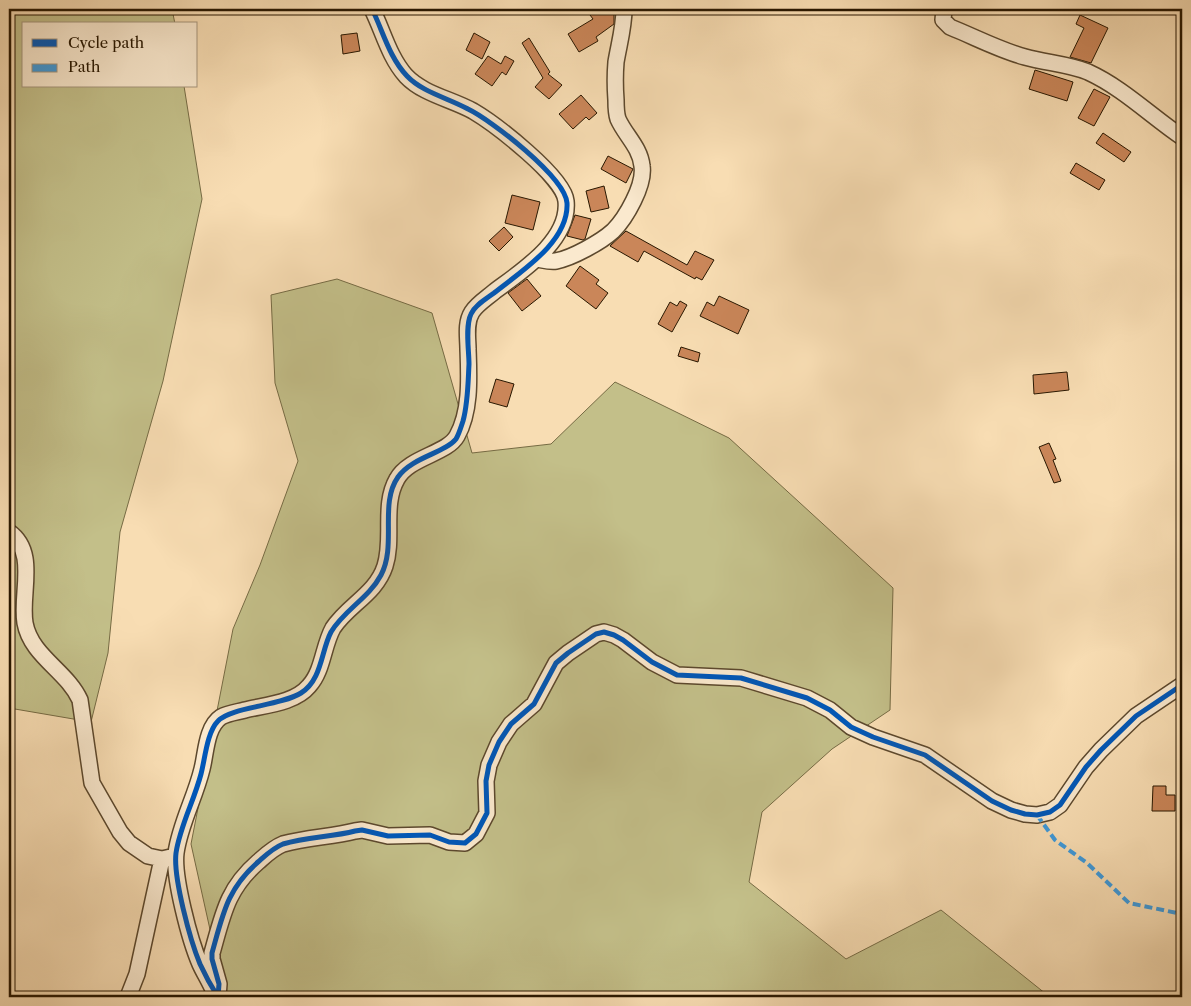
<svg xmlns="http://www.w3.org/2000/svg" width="1191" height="1006" font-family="'Libre Caslon Text',serif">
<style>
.green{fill:#c3bf89;stroke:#766b44}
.building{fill:#ca8659;stroke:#281700}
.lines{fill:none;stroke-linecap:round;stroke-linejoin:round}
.minor-casing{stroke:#5c482d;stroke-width:18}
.minor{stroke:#fae9ce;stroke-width:15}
.quiet{stroke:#3d9adc;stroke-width:4;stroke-dasharray:8 4;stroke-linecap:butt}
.cycleway-casing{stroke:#fae9ce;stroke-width:8}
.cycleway{stroke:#0057b8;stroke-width:5}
</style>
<rect width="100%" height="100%" fill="#f8ddb3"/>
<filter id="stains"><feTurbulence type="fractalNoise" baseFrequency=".004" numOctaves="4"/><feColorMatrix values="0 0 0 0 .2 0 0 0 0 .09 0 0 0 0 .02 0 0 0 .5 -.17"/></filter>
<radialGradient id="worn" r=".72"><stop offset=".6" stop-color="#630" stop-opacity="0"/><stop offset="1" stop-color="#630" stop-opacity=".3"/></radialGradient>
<path class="green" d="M9,9H172L175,24H24V86H184L202,199L163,381L120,532L108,653L91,722L9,708Z
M337,279L432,313L472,453L551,444L615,382L729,438L893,588L890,710L832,749L762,812L749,882L846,959L941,910L1046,994L1054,997H225L191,844L233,629L260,565L298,461L275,383L271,295Z"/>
<path class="building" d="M599,9H614V24L596,37L598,41L579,52L568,34L593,19L590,15Z
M1080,15L1108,28L1091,63L1070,57L1084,28L1076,24Z
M357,33L360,51L343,54L341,35Z
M474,33L490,42L482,59L466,50Z
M529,38L550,72L548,74L562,85L549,99L535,87L543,78L522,43Z
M488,56L501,64L505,56L514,61L506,75L502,72L492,86L475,74Z
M1035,70L1073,82L1067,101L1029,89Z
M1094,89L1110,97L1094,126L1078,118Z
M581,95L597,113L589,120L586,117L573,129L559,114Z
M1103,133L1131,152L1124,162L1096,143Z
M608,156L633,169L626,183L601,169Z
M1076,163L1105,180L1099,190L1070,173Z
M604,186L609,208L591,212L586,191Z
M512,195L540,202L533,230L505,223Z
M575,215L591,219L585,239L583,240L567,236Z
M504,227L513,237L499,251L489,241Z
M626,231L687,265L695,251L714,260L702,280L696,277L695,279L644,251L638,262L610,246Z
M580,266L599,280L596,284L608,293L596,309L566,286Z
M527,279L541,296L522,311L508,293Z
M719,296L749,310L738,334L700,316L707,302L714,306Z
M680,301L687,305L672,332L658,324L670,302L677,306Z
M681,347L700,353L698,362L678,356Z
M1067,372L1069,390L1034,394L1033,375Z
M496,379L514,384L507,407L489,402Z
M1049,443L1056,459L1053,460L1061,481L1054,483L1039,447Z
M1153,786H1166V795H1175V811H1152Z"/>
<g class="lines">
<g class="minor-casing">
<path id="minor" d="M944,9L943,20L950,27C975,37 999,50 1025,57C1046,63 1068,64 1088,72C1123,88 1151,116 1182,137
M537,259C543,260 550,262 556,261C572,258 601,242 613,231C626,218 645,185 642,166C640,147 625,135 618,119C616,113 616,106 616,100C615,87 615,74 616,62C619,44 624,27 624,9
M9,532C38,552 20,594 25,623C31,656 67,671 80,700L92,783L120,832L129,843L148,856L162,859L175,856
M214,992C210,982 204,973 200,964C190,941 173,877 176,853C180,824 195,798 202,769C206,754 206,727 221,717C228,713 238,712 245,710C266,705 295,703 309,686C323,671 323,646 333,628C348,605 376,594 385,566C394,538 382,505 397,479C409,457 447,454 457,436C471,411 469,377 468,349C468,338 465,323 472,312C477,304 487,298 495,291C522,271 570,240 566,201C564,177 495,124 473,111C451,99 423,94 406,76C389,57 383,31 372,9
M128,997L137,974L162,859
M218,997L219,984L212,959V953C223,914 227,889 258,862C266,855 273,848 283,844C307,837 332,837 355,831L362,830L388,836L430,835L449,842L465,843L476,834L487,813L486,781L489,765L499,742L511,724L534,704L556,663L568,653L596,634L604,632L614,635L623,640L652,662L677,675L741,678L807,698L830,710L851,727L873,737L925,755L992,801L1011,810L1025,814L1037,815L1050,812L1060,805L1086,767L1101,750L1136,716L1182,685"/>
</g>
<use href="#minor" class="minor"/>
<path class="quiet" d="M1037,815L1055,840L1087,863L1129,903L1182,914"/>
<g class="cycleway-casing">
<path id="cycleway" d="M218,997L219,984L212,959V953C223,914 227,889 258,862C266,855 273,848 283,844C307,837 332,837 355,831L362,830L388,836L430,835L449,842L465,843L476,834L487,813L486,781L489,765L499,742L511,724L534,704L556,663L568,653L596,634L604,632L614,635L623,640L652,662L677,675L741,678L807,698L830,710L851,727L873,737L925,755L992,801L1011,810L1025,814L1037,815L1050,812L1060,805L1086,767L1101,750L1136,716L1182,685
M218,997C211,986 205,975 200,964C190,940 173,877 176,853C180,826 194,801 201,774C205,759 207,732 218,721C231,707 280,706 301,693C322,680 321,651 331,632C344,610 369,598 381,575C397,545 379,504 398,477C412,457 445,453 456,439C459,434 461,427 463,421C468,403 468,383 469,364C469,351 465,326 471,314C475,305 486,299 494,293C520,272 569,242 567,203C565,177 491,120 468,109C448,98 422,92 407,76C389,57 383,31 372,9"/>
</g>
<use href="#cycleway" class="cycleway"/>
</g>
<rect width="1191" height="1006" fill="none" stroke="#f8ddb3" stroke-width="30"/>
<rect x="10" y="10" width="1171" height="986" fill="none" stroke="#281700" stroke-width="2.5"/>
<rect x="15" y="15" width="1161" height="976" fill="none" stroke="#281700"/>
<rect x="22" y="22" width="175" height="65" fill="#fae9ce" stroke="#a6957c"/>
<rect x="32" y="39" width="25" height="8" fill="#0057b8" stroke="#a6957c"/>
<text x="68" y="48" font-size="15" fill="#281700">Cycle path</text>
<rect x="32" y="64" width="25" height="8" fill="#3d9adc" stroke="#a6957c"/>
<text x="68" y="72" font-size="15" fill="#281700">Path</text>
<rect width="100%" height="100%" filter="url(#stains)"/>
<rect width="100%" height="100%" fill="url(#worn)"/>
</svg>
